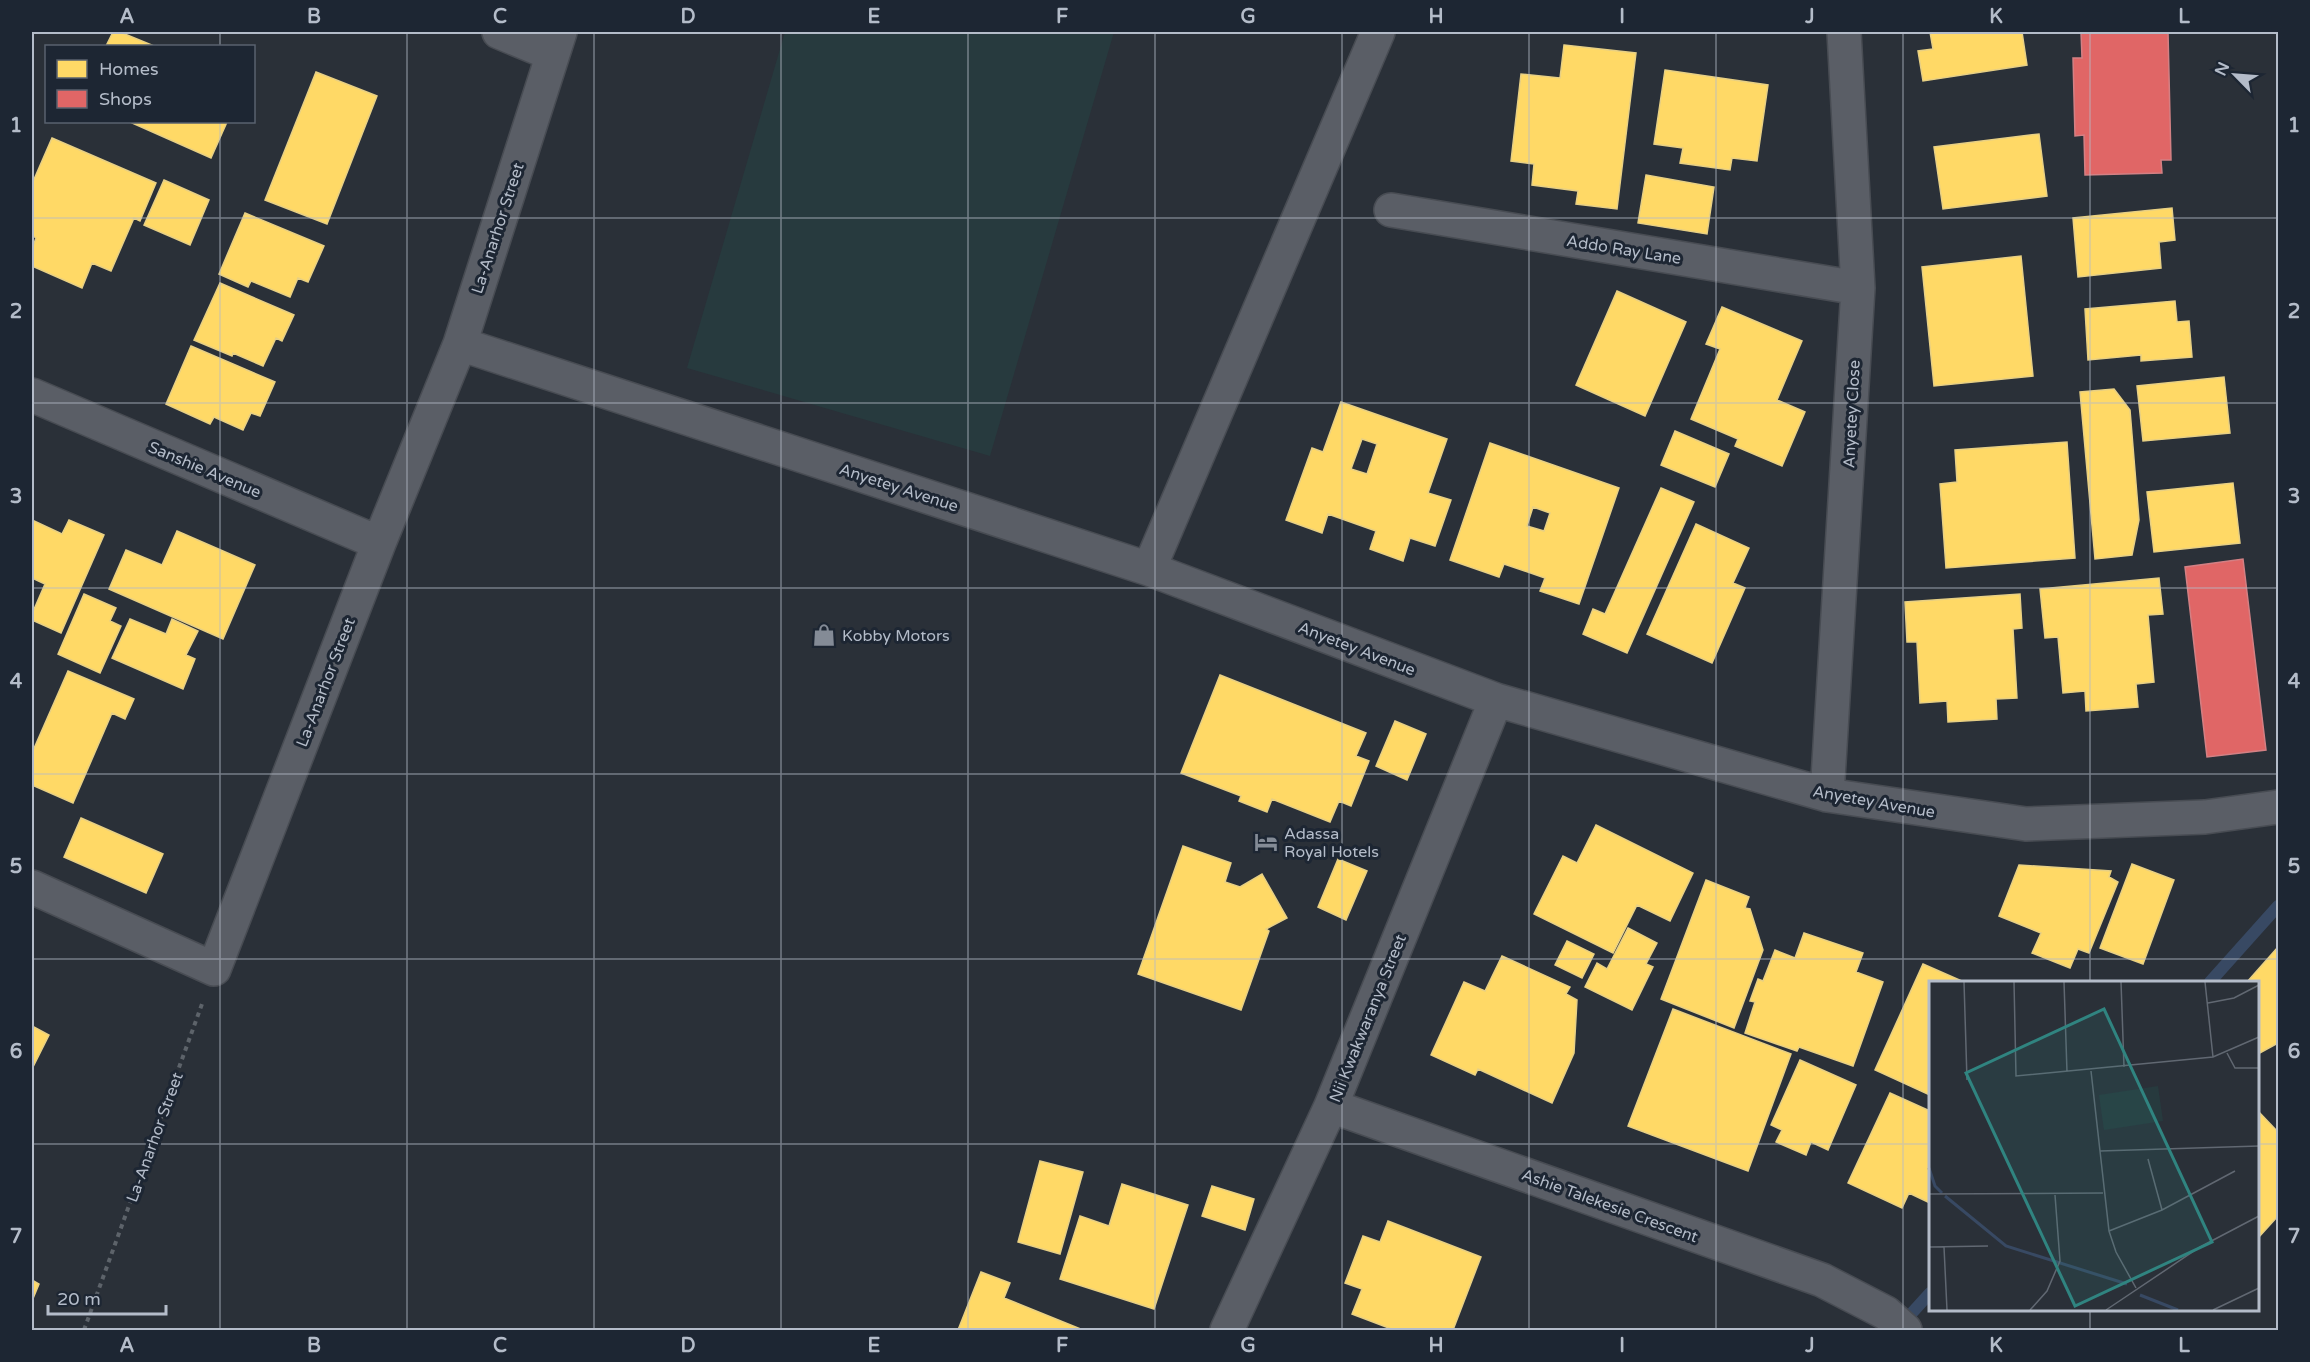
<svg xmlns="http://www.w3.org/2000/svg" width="2310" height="1362" font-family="'Varela Round',sans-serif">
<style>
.green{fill:#273a3e}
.homes{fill:#ffd966;stroke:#e8d084;stroke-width:1.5;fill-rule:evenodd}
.shops{fill:#e06666;stroke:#d38084;stroke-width:1.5}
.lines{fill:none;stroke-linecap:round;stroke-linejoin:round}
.stream{stroke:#384963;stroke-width:12}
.street-casing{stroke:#484c53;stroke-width:36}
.path{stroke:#5d636a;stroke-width:4;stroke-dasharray:4.5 4.5;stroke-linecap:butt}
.street{stroke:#5a5e66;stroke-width:33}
.grid{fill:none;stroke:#b4bcc9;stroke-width:1.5;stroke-opacity:0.55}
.labels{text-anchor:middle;stroke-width:6;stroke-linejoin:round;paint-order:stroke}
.street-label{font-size:16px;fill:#b4bcc9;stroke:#1d2633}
.poi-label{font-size:16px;fill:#b4bcc9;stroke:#1d2633;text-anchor:start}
.inset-river{fill:none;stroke:#384963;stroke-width:3}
.inset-road{fill:none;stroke:#616872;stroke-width:1.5}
.view{fill:#308480;fill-opacity:0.15;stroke:#308480;stroke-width:3}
.inset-edge{fill:none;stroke:#b4bcc9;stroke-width:3}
.neatline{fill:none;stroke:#b4bcc9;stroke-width:2}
.grid-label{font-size:20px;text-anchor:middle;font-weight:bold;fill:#b4bcc9}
</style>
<rect width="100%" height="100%" fill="#2a3038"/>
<path class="green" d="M785,32H1114L990,456L687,368Z"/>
<path class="homes" d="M113,32H120L154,46H106Z
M1930,32H2022L2027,65L1923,81L1918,51L1933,49Z
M1564,45L1636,53L1617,209L1576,204L1578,191L1532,185L1534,164L1511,161L1521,74L1560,78Z
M1665,70L1768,85L1757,161L1732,158L1730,170L1680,163L1683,148L1654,144Z
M316,72L377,96L327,224L265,200Z
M130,122H227L211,158Z
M2039,134L2047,196L1943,209L1934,147Z
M52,138L156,183L140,221L134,218L111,271L92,263L82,288L32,266V249L36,238L32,235V184Z
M1646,175L1714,187L1707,234L1638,223Z
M164,180L209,200L190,245L144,225Z
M2172,208L2175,240L2159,242L2161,268L2078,277L2073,218Z
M245,213L324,246L308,282L298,278L290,297L251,281L248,287L219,274Z
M2021,256L2033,376L1934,386L1922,267Z
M220,283L294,315L282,341L276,338L263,366L233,353L232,356L194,340Z
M1617,291L1686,322L1645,416L1576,385Z
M2175,301L2177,322L2189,321L2192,357L2141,361V355L2088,360L2085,309Z
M1722,307L1802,341L1777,400L1805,412L1782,466L1735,446L1738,439L1691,419L1720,349L1706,344Z
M191,346L275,382L260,416L251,413L243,430L214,417L210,424L166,404Z
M2224,377L2230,433L2143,441L2137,386Z
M2114,389L2130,410L2139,520L2132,555L2095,559L2080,392Z
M1341,402L1447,439L1428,493L1451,500L1435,546L1410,538L1403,561L1370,549L1376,531L1328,514L1322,533L1286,520L1312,448L1323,452ZM1362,439L1377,444L1367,474L1351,469Z
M1675,431L1729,454L1715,487L1661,465Z
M2067,442L2075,558L1946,568L1940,484L1957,482L1955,450Z
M1490,443L1619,488L1579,604L1540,591L1545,578L1504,564L1499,577L1450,560ZM1533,507L1550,513L1544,531L1527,526Z
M2233,483L2240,543L2154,552L2147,492Z
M1661,488L1694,502L1627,653L1583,634L1593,609L1605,614Z
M32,520L62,534L69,520L104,535L61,633L32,620V614L45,584L32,578Z
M1696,524L1749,548L1733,583L1745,588L1712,663L1647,634Z
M177,531L255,565L223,639L109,589L126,550L162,565Z
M2159,578L2163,614L2148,615L2154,682L2136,684L2138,707L2086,711L2085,691L2063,693L2058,637L2045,638L2040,589Z
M84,594L116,608L110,621L121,626L100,673L58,654Z
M2020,594L2022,628L2013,629L2017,698L1996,699L1997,719L1948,722L1947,701L1920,703L1917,642H1907L1905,602Z
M130,619L166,634L172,619L198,631L186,655L195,659L183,689L112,658Z
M68,671L134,699L125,719L112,713L73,803L32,785V753Z
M1220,675L1366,733L1356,756L1369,761L1351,806L1339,801L1330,822L1272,799L1267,812L1239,801L1241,796L1181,773Z
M1395,721L1426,734L1407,780L1376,766Z
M81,818L163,854L146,893L64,857Z
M1596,825L1693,873L1670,921L1637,905L1613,953L1534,914L1563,856L1577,863Z
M1183,846L1231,863L1225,882L1240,887L1262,874L1287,918L1266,929L1269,931L1241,1010L1138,974Z
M1338,859L1367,871L1346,920L1318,907Z
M2132,864L2174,880L2143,964L2100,948Z
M2019,865L2111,871L2109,877L2118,882L2089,953L2078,949L2070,968L2032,953L2041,933L1999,916Z
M1706,880L1749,897L1745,908L1750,909L1763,950L1734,1028L1661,999Z
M1628,928L1657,943L1646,964L1653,967L1632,1010L1585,987L1597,963L1607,969Z
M1804,933L1863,953L1856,972L1883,982L1853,1066L1799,1047L1797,1051L1745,1033L1755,1002L1750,1001L1758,979L1763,981L1775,950L1795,958Z
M1567,941L1594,954L1582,978L1555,965Z
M2278,947V1043L2258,1054V982H2247Z
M1502,956L1570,987L1566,994L1577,1000L1574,1053L1552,1103L1478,1069L1475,1075L1431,1055L1464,982L1485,991Z
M1923,964L1964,982H1930V1095L1875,1070Z
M1673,1009L1791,1054L1748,1171L1628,1126Z
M32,1026L49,1035L32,1069Z
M1800,1060L1856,1085L1828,1150L1811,1142L1806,1155L1776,1142L1782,1130L1771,1125Z
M1890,1093L1930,1111V1203L1909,1193L1902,1208L1848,1183Z
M2258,1111L2278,1132V1216L2258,1238Z
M1040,1161L1083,1172L1060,1254L1018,1242Z
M1122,1184L1188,1205L1154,1309L1060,1279L1080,1216L1109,1226Z
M1212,1186L1254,1199L1245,1230L1202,1216Z
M1388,1221L1481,1257L1453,1330H1394L1352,1314L1362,1289L1345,1283L1363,1236L1380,1242Z
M981,1272L1010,1283L1004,1298L1083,1330H958Z
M32,1280L39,1284L32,1301Z"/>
<path class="shops" d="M2081,32H2168L2171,160H2161L2162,173L2085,175L2084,135L2075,136L2073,58H2082Z
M2243,559L2266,750L2207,757L2185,567Z"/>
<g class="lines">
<path class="stream" d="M2210,982L2278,906
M1901,1325L1930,1293"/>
<g class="street-casing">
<path id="street" d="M499,32L552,54
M1391,210L1858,288
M460,344L1149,569L1496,700L1827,795L2026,824L2205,817L2278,807
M32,395L379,543
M1149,569L1378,32
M1827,795L1858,288L1844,32
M32,887L214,969L379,543L460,344L560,32
M1331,1106L1822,1280L1886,1313L1905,1330
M1227,1330L1331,1106L1496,700"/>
</g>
<path class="path" d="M84,1330L202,1004"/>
<use href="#street" class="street"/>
</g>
<path class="grid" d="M220,32V46M407,32V1330M594,32V1330M781,32V1330M968,32V1330M1155,32V1330M1342,32V1330M1529,32V1330M1716,32V1330M1903,32V1330M2090,32V982M220,122V1330M32,218H2278M32,403H2278M32,588H2278M32,774H2278M32,959H2278M32,1144H1930M2258,1144H2278M2090,1310V1330"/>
<defs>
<g id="shop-bare" transform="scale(1.8)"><path d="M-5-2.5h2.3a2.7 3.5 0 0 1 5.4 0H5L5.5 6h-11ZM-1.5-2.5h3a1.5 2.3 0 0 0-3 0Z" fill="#848b96" stroke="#1d2633" stroke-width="2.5" paint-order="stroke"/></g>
<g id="hotel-bare" transform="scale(1.8)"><path d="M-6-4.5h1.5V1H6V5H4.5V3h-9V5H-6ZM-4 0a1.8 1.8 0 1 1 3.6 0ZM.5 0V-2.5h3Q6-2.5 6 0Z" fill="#848b96" stroke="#1d2633" stroke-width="2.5" paint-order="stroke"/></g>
</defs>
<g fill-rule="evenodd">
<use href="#shop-bare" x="824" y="635"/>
<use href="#hotel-bare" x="1266" y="842"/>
</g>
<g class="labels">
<g class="street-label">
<text transform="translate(497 228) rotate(-72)" y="6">La-Anarhor Street</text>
<text transform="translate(1624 249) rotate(9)" y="6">Addo Ray Lane</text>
<text transform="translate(1851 414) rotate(-87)" y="6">Anyetey Close</text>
<text transform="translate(205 469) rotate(23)" y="6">Sanshie Avenue</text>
<text transform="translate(899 487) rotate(18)" y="6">Anyetey Avenue</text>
<text transform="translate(1357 648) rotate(21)" y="6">Anyetey Avenue</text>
<text transform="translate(325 682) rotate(-69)" y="6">La-Anarhor Street</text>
<text transform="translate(1874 801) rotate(10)" y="6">Anyetey Avenue</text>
<text transform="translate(1367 1018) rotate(-68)" y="6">Nii Kwakwaranya Street</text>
<text transform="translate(154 1137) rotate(-70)" y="6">La-Anarhor Street</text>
<text transform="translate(1610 1205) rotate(20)" y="6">Ashie Talekesie Crescent</text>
</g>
<g class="poi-label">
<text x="842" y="641">Kobby Motors</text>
<text x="1284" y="839">Adassa<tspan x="1284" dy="18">Royal Hotels</tspan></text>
</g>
</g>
<g transform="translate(1929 981)">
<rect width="330" height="330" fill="#2a3038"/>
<path d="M229,105L234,140L175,149L170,114Z" fill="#273a3e"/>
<path class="inset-river" d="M0,187L6,205L13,212M16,215L77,265L198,303M211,314L249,329"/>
<path class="inset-road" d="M35,1L38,99M85,1L87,95L284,76L330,56M135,1L138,91M192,1L195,86M276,1L284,76M279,22L305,17L330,4M298,72L306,87H330M162,90L180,250L187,271L207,307M171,170L330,165M219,178L233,229M0,213L174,212M180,250L233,229L306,190M0,266L59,265M15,266L18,329M101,329L118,310L131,280L126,214M177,329L271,266L330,235M284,329L330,307"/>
<path class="view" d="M175,28L283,261L146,325L37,92Z"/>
<rect width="330" height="330" class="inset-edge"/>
</g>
<rect width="2310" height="1362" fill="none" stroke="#1d2633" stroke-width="66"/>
<rect x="45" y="45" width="210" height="78" fill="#1d2633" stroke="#59626f" stroke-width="1.5"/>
<rect x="57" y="60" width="30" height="18" fill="#ffd966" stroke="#59626f" stroke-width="1.5"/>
<text x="99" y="75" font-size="18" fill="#b4bcc9">Homes</text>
<rect x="57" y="90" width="30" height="18" fill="#e06666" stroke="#59626f" stroke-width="1.5"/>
<text x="99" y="105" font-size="18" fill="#b4bcc9">Shops</text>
<g transform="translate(2235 75) rotate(295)" stroke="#1d2633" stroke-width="4.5" paint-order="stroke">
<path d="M0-4.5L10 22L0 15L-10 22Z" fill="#b4bcc9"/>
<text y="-9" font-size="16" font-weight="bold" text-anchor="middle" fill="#b4bcc9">N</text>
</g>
<path d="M48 1305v9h118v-9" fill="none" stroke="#b4bcc9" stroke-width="3"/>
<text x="57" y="1305" font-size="18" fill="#b4bcc9" stroke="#1d2633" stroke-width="4.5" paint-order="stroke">20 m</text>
<rect x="33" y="33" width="2244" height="1296" class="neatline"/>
<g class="grid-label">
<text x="127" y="23">A</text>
<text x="314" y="23">B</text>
<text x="500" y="23">C</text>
<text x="688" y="23">D</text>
<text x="874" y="23">E</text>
<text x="1062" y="23">F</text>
<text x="1248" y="23">G</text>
<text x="1436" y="23">H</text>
<text x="1622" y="23">I</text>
<text x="1810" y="23">J</text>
<text x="1996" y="23">K</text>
<text x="2184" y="23">L</text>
<text x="16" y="132">1</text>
<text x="2294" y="132">1</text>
<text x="16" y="318">2</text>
<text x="2294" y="318">2</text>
<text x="16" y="503">3</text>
<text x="2294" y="503">3</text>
<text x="16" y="688">4</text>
<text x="2294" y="688">4</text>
<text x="16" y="873">5</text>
<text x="2294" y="873">5</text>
<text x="16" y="1058">6</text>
<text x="2294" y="1058">6</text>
<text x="16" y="1243">7</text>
<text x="2294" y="1243">7</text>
<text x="127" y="1352">A</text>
<text x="314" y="1352">B</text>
<text x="500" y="1352">C</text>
<text x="688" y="1352">D</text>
<text x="874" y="1352">E</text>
<text x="1062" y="1352">F</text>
<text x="1248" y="1352">G</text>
<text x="1436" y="1352">H</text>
<text x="1622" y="1352">I</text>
<text x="1810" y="1352">J</text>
<text x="1996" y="1352">K</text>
<text x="2184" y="1352">L</text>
</g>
</svg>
